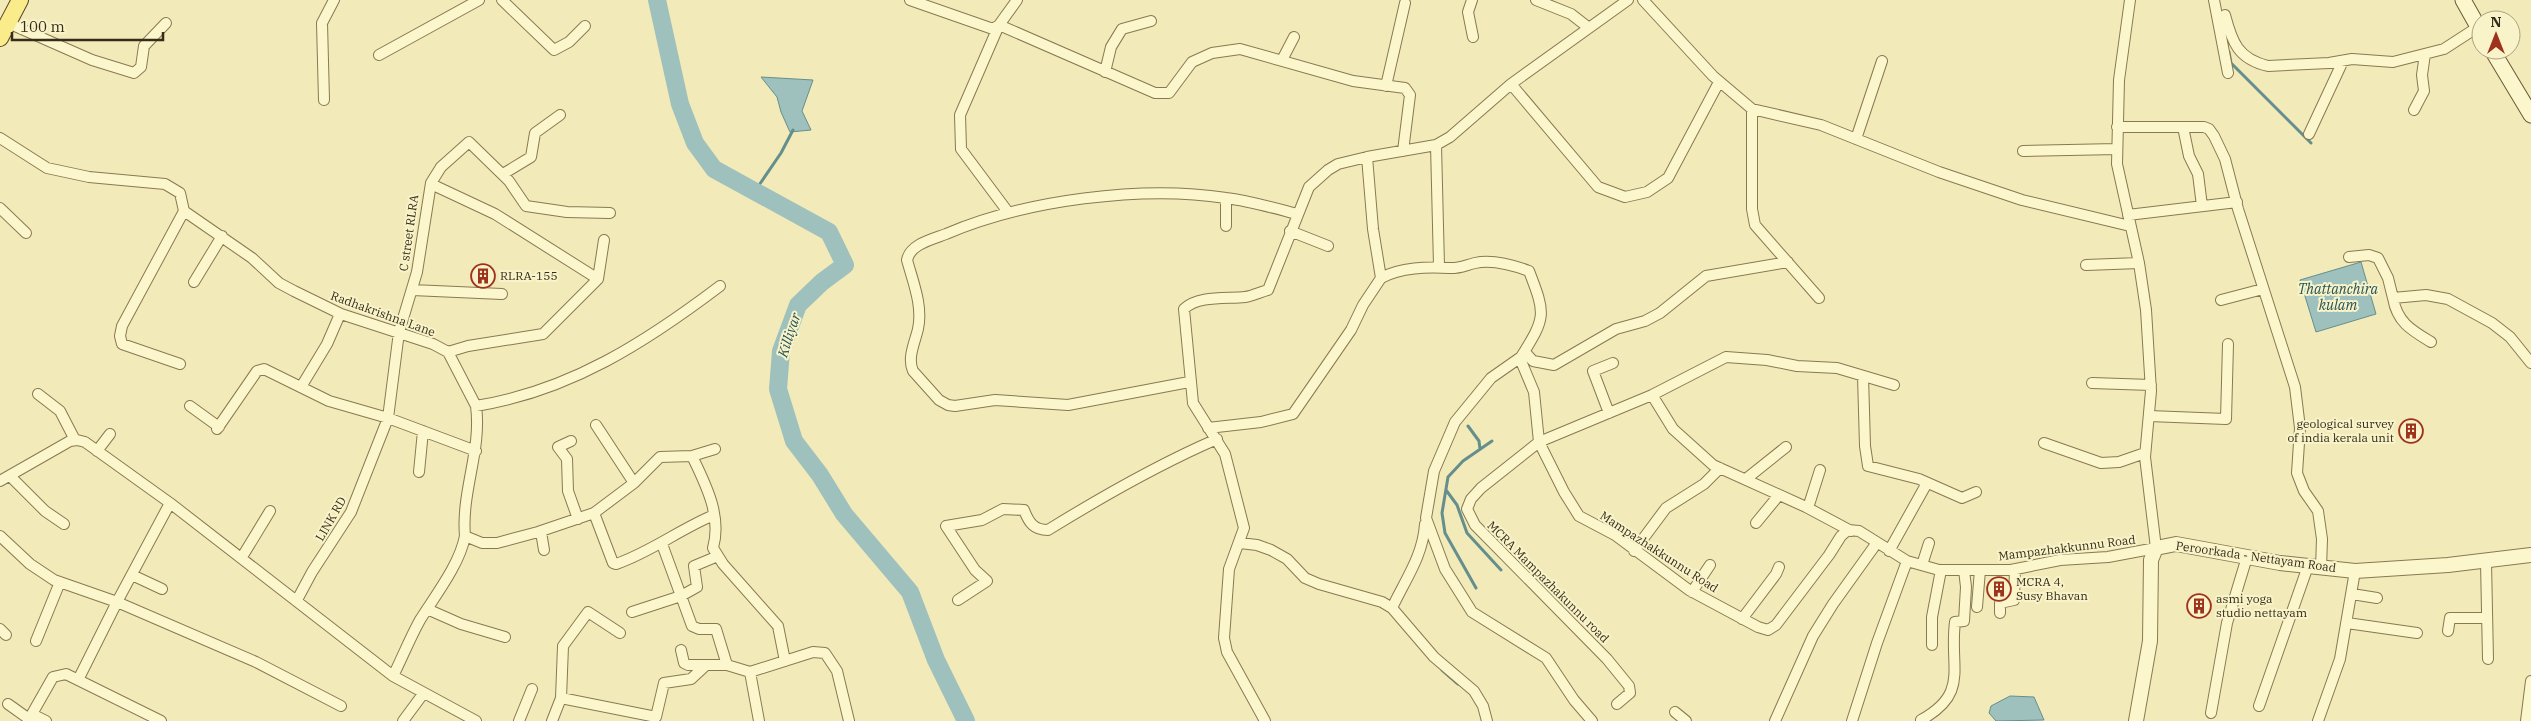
<svg xmlns="http://www.w3.org/2000/svg" width="2531" height="721" font-family="'IBM Plex Serif',serif">
<style>
.water{fill:#9ec1bd;stroke:#658f8c}
.lines{fill:none;stroke-linecap:round;stroke-linejoin:round}
.stream{stroke:#658f8c;stroke-width:3}
.river{stroke:#9ec1bd;stroke-width:18}
.minor-casing{stroke:#897952;stroke-width:12}
.tertiary-casing{stroke:#897952;stroke-width:16}
.secondary-casing{stroke:#6b5936;stroke-width:17}
.primary-casing{stroke:#564528;stroke-width:18}
.minor{stroke:#fcf6cc;stroke-width:10}
.tertiary{stroke:#fcf6cc;stroke-width:14}
.secondary{stroke:#fcf6cc;stroke-width:15}
.primary{stroke:#faeb8b;stroke-width:16}
.labels{text-anchor:middle;stroke-width:4;stroke-linejoin:round;paint-order:stroke}
.street-label{font-size:12px;fill:#362c19;stroke:#f9f3c9}
.poi-label{font-size:12px;fill:#362c19;stroke:#f9f3c9;text-anchor:start}
.water-label{font-size:14px;font-style:italic;fill:#265358;stroke:#f9f3c9}
</style>
<rect width="100%" height="100%" fill="#f2eab9"/>
<path class="water" d="M761,77L813,80L802,111L811,130L790,132L781,112L777,97Z
M2361,262L2376,314L2316,332L2300,280Z
M2010,696L2034,697L2044,720L1996,721L1989,713L1991,706Z"/>
<g class="lines">
<path class="stream" d="M2229,52L2231,63L2311,143
M755,191L781,153L793,130
M1468,426L1479,441L1480,449
M1446,490L1457,505L1467,533L1501,570
M1476,588L1445,533L1442,513L1448,477L1463,461L1492,441
M1442,670L1458,684"/>
<path class="river" d="M657,0L680,104L695,143L714,169L829,232L845,265L822,282L798,305L781,351L778,389L794,441L820,475L844,514L910,592L936,660L966,721"/>
<g class="minor-casing">
<path id="minor" d="M502,0L554,50L569,42L585,26
M910,0L993,29L999,25L1017,0
M1472,0L1468,12L1473,37
M1536,0L1571,14L1589,28
M1643,0L1713,76L1752,109L1821,125L1939,172L2022,200L2130,226
M2214,0L2228,73
M2225,15C2232,42 2238,59 2268,66L2329,63L2352,59L2393,62L2444,49L2478,27
M8,23L92,60L134,73L141,67L144,46L166,23
M379,55L479,0
M1282,60L1294,37
M1105,72L1111,47L1122,29L1151,21
M1511,84L1598,187L1625,197L1647,192L1668,178L1719,82
M1386,86L1405,3
M324,100L322,23L334,0
M1752,109V209L1755,225L1819,298
M2414,110L2424,91L2422,75L2425,54
M2117,127H2204L2209,129L2214,136L2225,159L2238,209L2295,387L2300,428L2297,473L2304,491L2318,511L2322,539L2321,568
M2183,127L2189,156L2198,174L2202,206
M2309,134L2343,61
M0,138L47,168L89,177L165,184L180,193L184,211L252,258L279,283L294,291L341,314L433,344L448,352L476,406C570,391 646,342 720,286
M1856,139L1882,61
M1436,145L1439,266
M2023,151L2117,149
M1367,157L1373,229L1381,278
M503,174L531,157L535,133L560,115
M431,184L495,214L598,279
M0,208L26,233
M1008,212L961,149L960,115L999,25L1155,93H1169L1192,62L1212,53L1240,49L1353,81L1405,88L1410,95L1403,151
M2128,215L2237,202
M1226,226V198
M1290,231L1328,246
M2349,257L2369,255L2378,258L2388,278L2393,298L2426,295L2448,299L2492,323L2510,337L2531,363
M2086,265L2139,263
M194,282L222,236
M412,290L502,294
M2393,298C2397,322 2411,330 2431,342
M2221,300L2263,289
M448,352L468,346L543,334L598,279L604,240
M1525,352L1533,361L1554,365L1616,329L1645,321L1660,313L1706,276L1788,262
M1521,357L1491,378L1455,422L1434,471L1426,518L1445,569L1472,612L1546,658L1574,700L1592,721
M180,364L122,344L120,336L122,326L184,211
M1863,376L1865,446L1868,466L1919,479L1962,498L1976,492
M1189,382L1068,405L995,400L955,406L948,405L939,400L913,371C907,358 915,342 918,329C923,306 913,282 907,260C910,244 933,239 946,234C1025,200 1142,185 1226,198C1250,201 1274,208 1297,214
M2092,383L2151,385
M301,387L327,344L340,314
M38,394L60,411L75,440
M1652,395L1673,429L1713,465L1806,507L1851,531
M190,406L219,427
M476,406C482,450 461,492 465,536L482,543H497L538,532L594,513L634,483L660,457L692,456L715,449
M1609,413L1593,371L1613,363
M2149,416L2226,419L2228,344
M596,425L634,483
M1208,428L1261,422L1293,414L1351,330L1363,305L1381,278C1401,267 1427,267 1449,268C1458,269 1466,265 1475,263C1492,259 1513,265 1529,271C1546,315 1546,317 1521,357V361L1534,392L1539,442L1564,492L1579,516L1615,535L1689,590L1758,627L1768,630L1776,625L1829,555L1841,536L1848,530L1859,531L1907,561L1939,570H2011L2060,560L2108,557L2156,548L2145,457L2151,391L2146,310L2139,263L2117,164L2119,80L2130,0
M217,429L257,371L264,369L329,401L388,418L476,451
M571,441L558,447L567,459L568,491L578,519
M2044,443L2101,463L2119,462L2145,453
M97,451L110,434
M692,456C706,485 722,516 713,548L723,564L778,626L785,661
M419,472L423,431
M10,476L45,511L64,524
M1746,479L1786,447
M0,481L70,441L77,440L85,442L170,503
M1808,508L1820,470
M594,513L613,563L616,564C651,552 680,529 714,515
M1756,523L1779,495
M541,532L544,550
M0,536L30,564L54,580L117,602L170,503L393,676L476,721
M1240,543L1257,545L1271,550L1287,559L1305,578L1319,584L1382,602L1392,608L1434,657L1474,691L1483,706L1487,721
M662,544L692,626L699,629H716L727,665L750,672L759,721
M1634,551L1666,508L1704,484L1720,468
M1889,551L1927,483
M242,557L270,511
M2486,562L2488,659
M1922,565L1929,543
M132,575L162,589
M1692,592L1710,565
M2352,594L2377,598
M297,600L312,572L351,512L388,418L399,332L417,272L431,183L441,167L469,142L509,181L526,206L567,212L610,213
M958,600L987,581L975,570L946,526L982,520L1003,509L1024,510C1029,523 1034,530 1048,530C1103,496 1157,465 1217,439
M1977,607L1980,570
M1392,608C1405,580 1423,556 1425,524
M427,609L461,624L505,637
M632,612L681,596L697,587L694,566L718,556
M2000,613V603L2014,600L2015,569
M1742,619L1776,574L1779,567
M2347,623L2417,633
M0,629L6,635
M2448,631L2450,618H2487
M36,641L60,582
M1932,645V617L1941,570
M681,650L684,663L688,665H727
M750,672L813,652L825,653L837,671L849,721
M393,676C402,658 410,638 420,620C435,596 460,564 465,536
M78,680L117,602L256,662L341,706
M561,698L656,717L664,683L691,679L705,666
M8,704L29,719
M1617,704L1630,693L1629,686L1607,659L1475,525L1467,509L1471,499L1481,488L1539,442L1652,395L1726,357L1767,360L1797,366L1837,368L1894,385
M2259,706L2308,566
M1675,712L1686,721
M2211,713L2227,623L2247,557
M32,714L46,721
M1921,720C1970,693 1949,668 1955,622L1964,621L1966,587L1964,570
M28,721L53,677L66,674L161,721
M403,721L423,694
M519,721L532,689
M552,721L561,698L563,646L588,612L620,633
M1265,721L1227,652L1224,638L1229,569L1244,528L1225,454L1193,403L1184,309C1198,295 1227,299 1245,297C1253,296 1260,292 1268,290L1309,187L1328,170L1338,164L1367,157L1436,145L1450,137L1511,84L1628,0
M1775,721L1813,636L1833,604L1876,544
M1852,721L1877,643L1907,561
M2318,721L2340,659L2355,571
M2526,721L2531,681"/>
</g>
<g class="tertiary-casing">
<path id="tertiary" d="M2136,721L2150,641L2151,560L2156,548L2176,544L2280,563L2355,571L2448,565L2531,555"/>
</g>
<g class="secondary-casing">
<path id="secondary" d="M2463,0L2481,32
M2492,50L2531,115"/>
</g>
<g class="primary-casing">
<path id="primary" d="M0,38L20,0"/>
</g>
<use href="#minor" class="minor"/>
<use href="#tertiary" class="tertiary"/>
<use href="#secondary" class="secondary"/>
<use href="#primary" class="primary"/>
</g>
<defs>
<g id="building-ring" transform="scale(1.25)"><circle r="9.5" fill="#f9f3c9" stroke="#9e321d" stroke-width="1.5"/><path d="M-4-6H4V6H1V3H-1V6H-4ZM-2.5-4.3h1.7v1.8h-1.7ZM.8-4.3h1.7v1.8H.8ZM-2.5-1h1.7V.8h-1.7ZM.8-1h1.7V.8H.8Z" fill="#9e321d"/></g>
</defs>
<g fill-rule="evenodd">
<use href="#building-ring" x="483" y="276"/>
<use href="#building-ring" x="2411" y="431"/>
<use href="#building-ring" x="1999" y="589"/>
<use href="#building-ring" x="2199" y="606"/>
</g>
<g class="labels">
<g class="street-label">
<text transform="translate(409 233) rotate(-82)" y="4">C street RLRA</text>
<text transform="translate(383 314) rotate(20)" y="4">Radhakrishna Lane</text>
<text transform="translate(331 519) rotate(-60)" y="4">LINK RD</text>
<text transform="translate(2067 548) rotate(-7)" y="4">Mampazhakkunnu Road</text>
<text transform="translate(1659 552) rotate(33)" y="4">Mampazhakkunnu Road</text>
<text transform="translate(2256 557) rotate(8)" y="4">Peroorkada - Nettayam Road</text>
<text transform="translate(1548 582) rotate(45)" y="4">MCRA Mampazhakunnu road</text>
</g>
<g class="poi-label">
<text x="500" y="280">RLRA-155</text>
<text x="2394" y="428" text-anchor="end">geological survey<tspan x="2394" dy="14">of india kerala unit</tspan></text>
<text x="2016" y="586">MCRA 4,<tspan x="2016" dy="14">Susy Bhavan</tspan></text>
<text x="2216" y="603">asmi yoga<tspan x="2216" dy="14">studio nettayam</tspan></text>
</g>
<g class="water-label">
<text x="2338" y="294">Thattanchira<tspan x="2338" dy="16">kulam</tspan></text>
<text transform="translate(789 335) rotate(-72)" y="5">Killiyar</text>
</g>
</g>
<g transform="translate(2496 35)"><circle r="24" fill="#f9f3c9" stroke="#aba383"/>
<path d="M0-4L9 19L0 12L-9 19Z" fill="#9e321d"/>
<text y="-8" font-size="14" font-weight="bold" text-anchor="middle" fill="#362c19">N</text>
</g>
<path d="M12 32v8h151v-8" fill="none" stroke="#362c19" stroke-width="2.5"/>
<text x="20" y="32" font-size="15" fill="#362c19" stroke="#f9f3c9" stroke-width="4" paint-order="stroke">100 m</text>
</svg>
